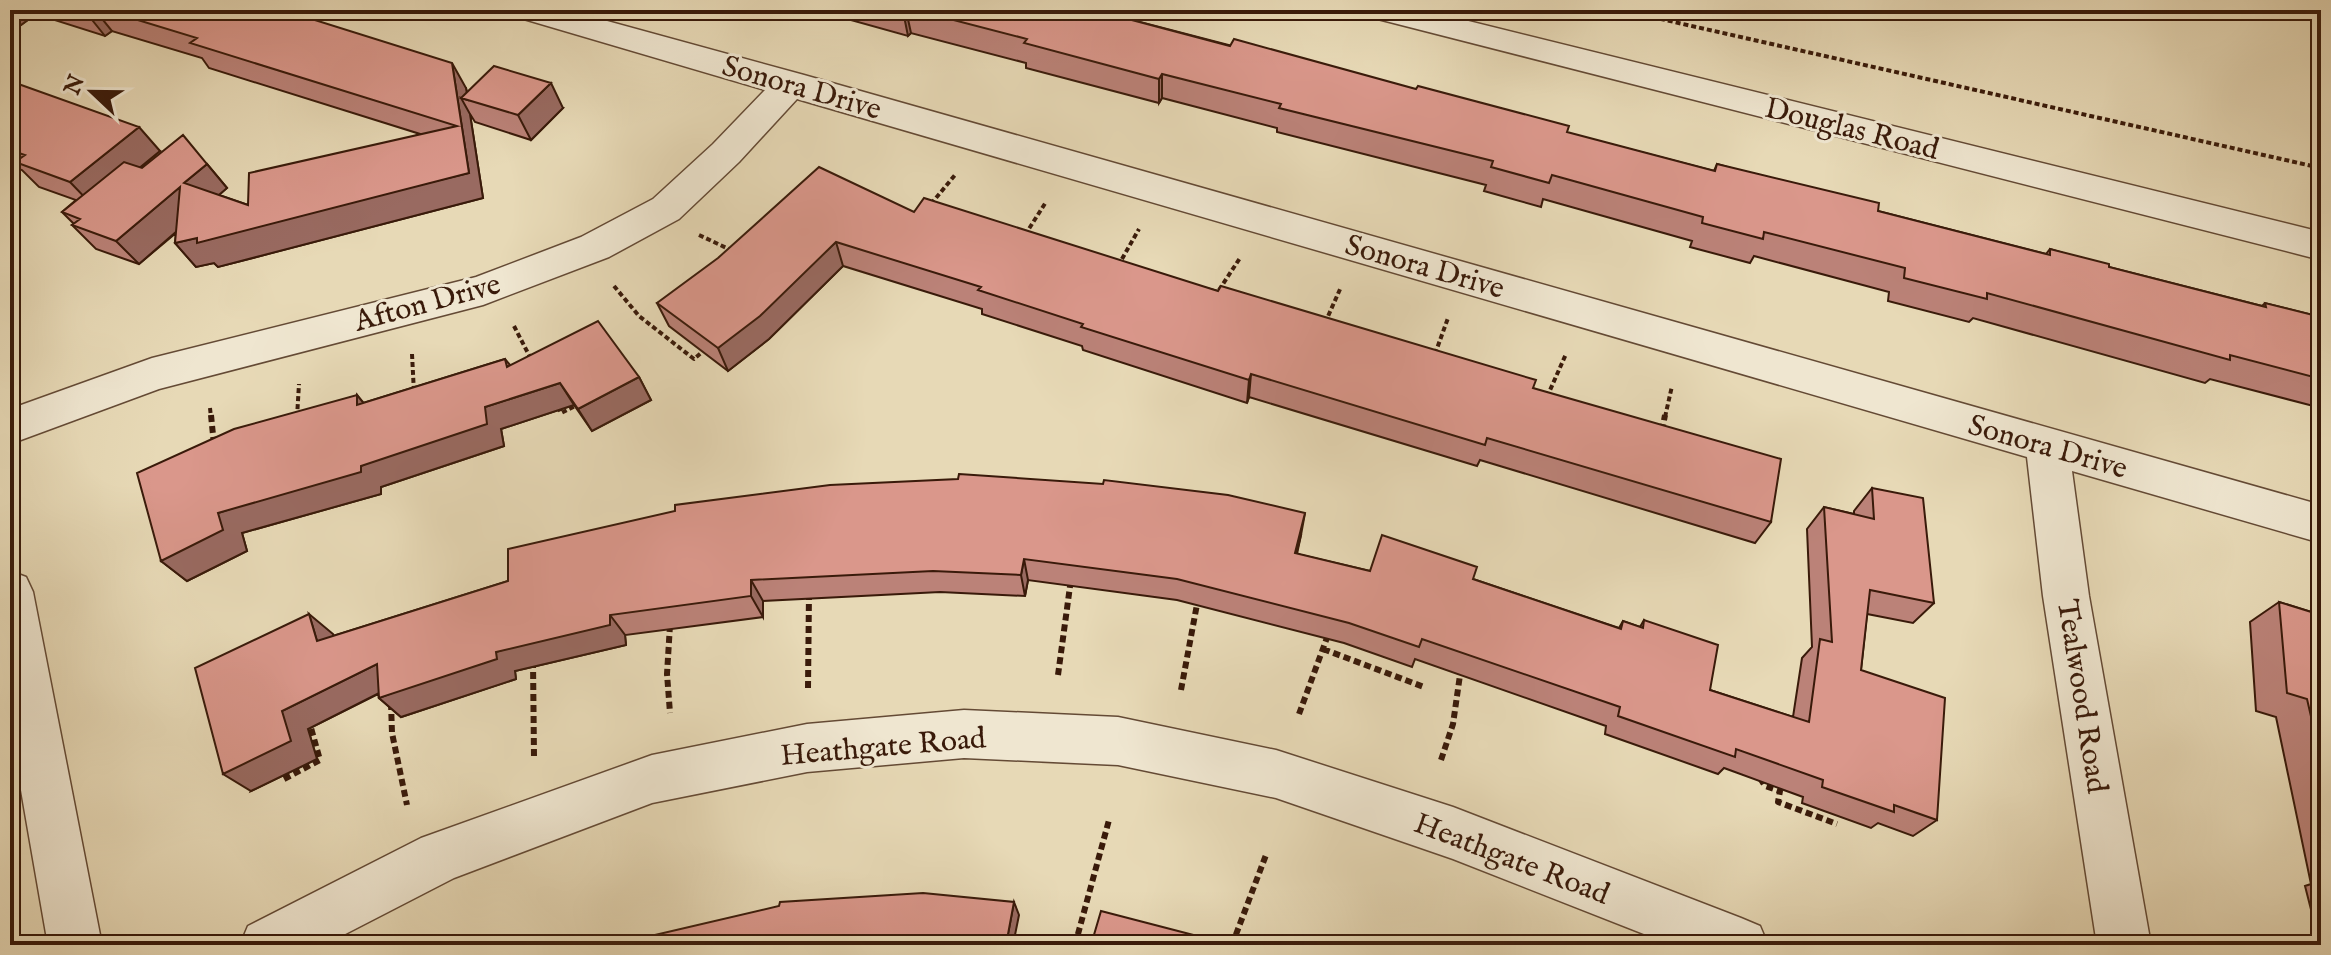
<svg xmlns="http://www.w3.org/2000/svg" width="2331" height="955" font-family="'IM FELL English',serif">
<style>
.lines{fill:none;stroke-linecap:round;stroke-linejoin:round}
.minor-casing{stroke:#644a35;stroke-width:3}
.tertiary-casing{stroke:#644a35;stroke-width:3}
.path-far1{stroke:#391a0a;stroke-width:4;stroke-dasharray:5 3;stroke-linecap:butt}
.path{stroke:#391a0a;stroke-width:6;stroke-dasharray:7 4;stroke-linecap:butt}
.minor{fill:#efe6d0;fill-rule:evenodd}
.tertiary{fill:#efe6d0;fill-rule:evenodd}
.wall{fill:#bb8278;stroke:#391a0a;stroke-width:2}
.shaded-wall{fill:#996a61;stroke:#391a0a;stroke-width:2}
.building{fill:#da978b;stroke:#391a0a;stroke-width:2}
.labels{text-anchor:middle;stroke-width:6;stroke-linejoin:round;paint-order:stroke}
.street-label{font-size:30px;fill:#391a0a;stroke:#efe6d0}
</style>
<rect width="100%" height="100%" fill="#e7d9b6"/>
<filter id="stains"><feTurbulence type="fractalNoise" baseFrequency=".0025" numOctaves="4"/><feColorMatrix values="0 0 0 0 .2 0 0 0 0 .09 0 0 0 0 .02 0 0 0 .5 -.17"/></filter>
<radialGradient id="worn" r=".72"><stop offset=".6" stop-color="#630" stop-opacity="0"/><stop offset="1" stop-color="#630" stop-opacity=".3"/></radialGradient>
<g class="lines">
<g class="minor-casing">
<path id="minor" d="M512,10H567L804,75L2321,505V543L2072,471L2089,596L2151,945H2097L2043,596L2027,457L797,99L739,162L679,219L609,257L483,305L159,389L10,444V409L152,358L476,277L581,237L653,199L713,144L765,90L517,17Z
M10,571L26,577L33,592L102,945H48L10,727Z
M964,710L1118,717L1276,750L1453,807L1741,918L1760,926L1768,945H1672L1453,859L1276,798L1118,765L964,758L807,772L652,803L454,878L324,945H240L248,926L421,838L652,755L807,724Z"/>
</g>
<g class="tertiary-casing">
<path id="tertiary" d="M1365,10H1424L2321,232V260L1370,17Z"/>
</g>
<path class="path-far1" d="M1621,10L2321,168
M931,204L955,175
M699,235L733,251
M1025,235L1046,202
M1118,266L1139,229
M614,286L639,316L694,359L702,352
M1219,290L1240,258
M1325,323L1341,287
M514,326L531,359
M412,354L414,393
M1435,354L1448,318
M1547,397L1566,354
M558,407L561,413L575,406
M210,408L211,417
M297,417L299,384
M1665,417L1672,386"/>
<path class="path" d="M211,415L214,445
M1662,431L1665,415
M670,625L667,674L670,713
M1323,649L1424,687
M533,661L534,756
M1058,675L1071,579
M808,688L809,592
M1181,690L1198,599
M391,703L392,733L407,805
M1299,714L1328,635
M1441,760L1453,724L1461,668
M1760,778L1765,786L1780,791L1778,802L1837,824
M284,779L320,760L311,728
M1075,945L1109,820
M1232,945L1266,855"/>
<use href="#minor" class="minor"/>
<use href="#tertiary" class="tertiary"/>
</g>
<path class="wall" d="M10,10H283L466,88L467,92L563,108L531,140L475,122L470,114L483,198L218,267L214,263L196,267L175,243L176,233L139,264L96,249L72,225L74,224L62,212L76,200L39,187L22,170L10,166V81L160,151L140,168L207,164L227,188L219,195L248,205L420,134L209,68L202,58L112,31L105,36L36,14L10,33Z
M815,10H1094L1714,171L1717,164L1878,211L2046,254L2050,249L2109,267L2262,306L2265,303L2321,317V408L2210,379L2205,383L1973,318L1969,322L1888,301L1889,292L1754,256L1750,263L1690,247L1692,241L1543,199L1541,207L1484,191L1486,185L1277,132V128L1162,98L1159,103L1026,68V63L911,33L908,36Z
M914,212L1218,291L1533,388L1771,522L1755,543L1480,460L1477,466L1249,397L1247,403L1083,350L1082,346L982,314V309L843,266L769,339L728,371L669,326L657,303Z
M505,359L510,365L639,377L651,400L592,431L574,405L501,429L504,446L381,487V494L242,533L247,551L187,581L161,561L357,395L363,403Z
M1872,488L1934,603L1913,623L1867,614L1861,670L1937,820L1913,836L1878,823L1871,828L1802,803L1803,797L1724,768L1718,774L1605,734L1606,726L1415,659L1412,667L1344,643L1177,600L1028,580L1025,596L940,592L763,601V617L625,635L626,645L515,671L516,679L401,717L379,698L378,694L308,729L317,759L251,791L333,634V636L508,581L1301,535L1297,554L1370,571L1473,579L1619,628L1623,621L1640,627L1644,620L1710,690L1793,717L1802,658L1812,647L1807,529L1824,507L1854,514V511Z
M2279,602L2321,615V945H2320L2305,886L2311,884L2276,717L2256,711L2250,622Z"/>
<path class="shaded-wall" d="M10,10H33L36,14L10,33Z
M86,10H95L112,31L105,36L85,11Z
M904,10H906L911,33L908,36L903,11Z
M452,63L466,88L468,100L461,98L470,114L483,198L218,267L214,263L196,267L175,243L469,173Z
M1162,74V98L1159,103V79Z
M551,83L563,108L531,140L518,115Z
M139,127L160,151L93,206L70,182Z
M207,164L227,188L205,207L184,183Z
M180,187L200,211L139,264L116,241Z
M836,242L843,266L769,339L728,371L718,348Z
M1251,374L1249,397L1247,403L1249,380Z
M639,377L651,400L592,431L578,409Z
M560,383L574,405L501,429L504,446L381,487V494L242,533L247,551L187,581L161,561L218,513L361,466L485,407Z
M357,395L376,418L357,405Z
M1305,513L1301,535L1291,575L1295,553Z
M1024,559L1028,580L1025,596L1021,575Z
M751,580L763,601V617L751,596Z
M309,614L333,634L341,661L317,641Z
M610,615L625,635L626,645L515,671L516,679L401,717L379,698L496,652Z
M377,664L399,683L308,729L317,759L251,791L223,774L282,711Z
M1014,902L1019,915L1013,945H1006Z"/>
<path class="building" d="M105,10H283L452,63L469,173L197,243V238L175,243L180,187L116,241L72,225L80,219L62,212L124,162L142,168L183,135L207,164L184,183L248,205L249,173L457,126L190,43L197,38Z
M915,10H1094L1230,46L1234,39L1416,89L1418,86L1569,126L1567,132L1715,171L1717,164L1879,203L1878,211L2050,255V249L2109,264V267L2266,307L2265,303L2321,317V379L2230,355V360L1987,293V299L1904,278L1905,268L1764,232L1763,239L1702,223L1703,217L1552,175L1549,183L1491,167L1493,161L1279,108L1281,104L1162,74L1159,79L1024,43L1027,39Z
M494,66L551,83L518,115L461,98Z
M10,81L139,127L70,182L15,162L25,155L10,150Z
M819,167L914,212L924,198L1218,291L1221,286L1536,380L1533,388L1781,459L1771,522L1487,438L1485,445L1251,374L1249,380L1081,327L1083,324L978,290L981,287L836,242L760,316L718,348L657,303L718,258Z
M598,321L639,377L578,409L560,383L485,407L487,424L361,466V472L218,513L223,530L161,561L137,473L234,429L357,395V405L505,359L507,367Z
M959,474L1103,484L1104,480L1228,495L1305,513L1295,553L1370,571L1382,535L1477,567L1473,579L1621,629L1623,621L1643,628L1644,620L1718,645L1710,690L1809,722L1820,639L1832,642L1824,507L1874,519L1872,488L1923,498L1934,603L1870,590L1861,670L1945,698L1937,820L1894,805V812L1822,787L1823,780L1736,749L1735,757L1618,716L1620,707L1422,639L1419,647L1349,623L1177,579L1024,559L1021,575L933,571L751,580V596L610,615V625L496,652L497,659L379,698L377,664L282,711L291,741L223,774L195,668L309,614L317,641L508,581V549L675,511V505L830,485L958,479Z
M2279,602L2321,615V760L2307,699L2287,693Z
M923,893L1014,902L1006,945H612L779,906L780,902Z
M1101,911L1232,945H1091Z"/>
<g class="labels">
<g class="street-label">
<text transform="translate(802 87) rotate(16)" y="10">Sonora Drive</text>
<text transform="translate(1852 128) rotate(14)" y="10">Douglas Road</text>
<text transform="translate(1425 266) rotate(16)" y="10">Sonora Drive</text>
<text transform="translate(427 302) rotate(-15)" y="10">Afton Drive</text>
<text transform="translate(2048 446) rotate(16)" y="10">Sonora Drive</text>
<text transform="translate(2083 696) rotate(81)" y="10">Tealwood Road</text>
<text transform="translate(883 746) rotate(-5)" y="10">Heathgate Road</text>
<text transform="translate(1512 858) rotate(21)" y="10">Heathgate Road</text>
</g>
</g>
<rect width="2331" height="955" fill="none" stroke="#e7d9b6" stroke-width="40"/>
<rect x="12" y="12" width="2307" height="931" fill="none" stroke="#391a0a" stroke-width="4"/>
<rect x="20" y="20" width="2291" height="915" fill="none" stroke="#391a0a" stroke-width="2"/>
<g transform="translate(92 92) rotate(292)" stroke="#efe6d0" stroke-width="6" paint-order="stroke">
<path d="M0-6L14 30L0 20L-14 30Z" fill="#391a0a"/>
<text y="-12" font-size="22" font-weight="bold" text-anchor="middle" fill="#391a0a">N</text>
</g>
<rect width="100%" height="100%" filter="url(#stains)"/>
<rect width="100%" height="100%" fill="url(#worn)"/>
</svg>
